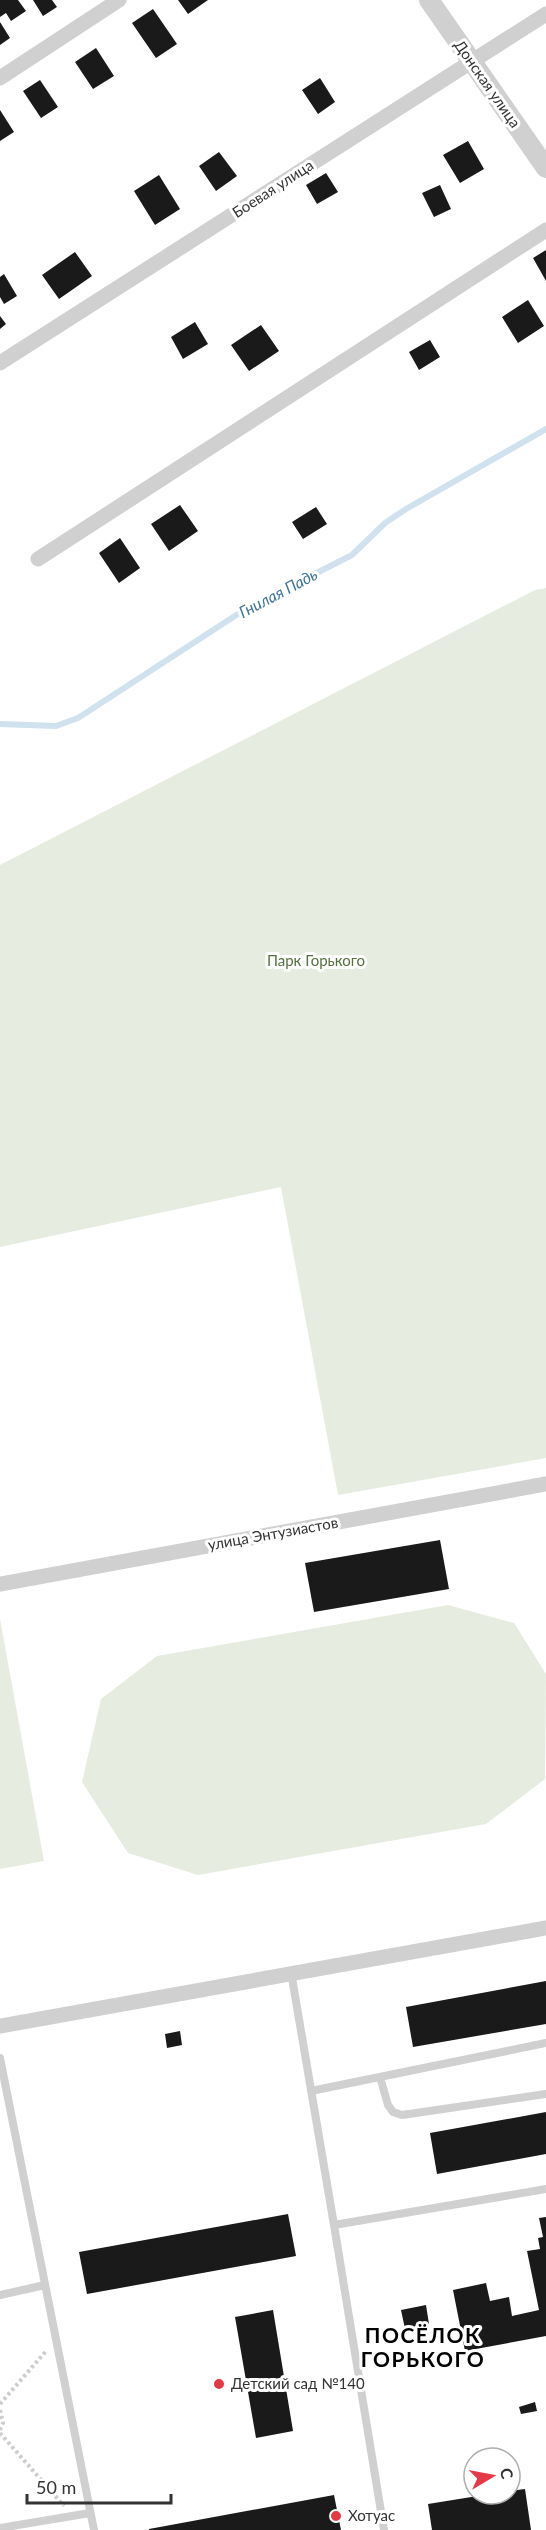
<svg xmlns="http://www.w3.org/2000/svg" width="546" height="2530" font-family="Lato,sans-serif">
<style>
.green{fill:#e6ecdf}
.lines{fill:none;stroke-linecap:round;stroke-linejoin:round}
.stream{stroke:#cfe2ee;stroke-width:6}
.building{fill:#1a1a1a}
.path{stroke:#cdcdcd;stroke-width:4;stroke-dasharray:3 3;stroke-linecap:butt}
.service{stroke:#d0d0d0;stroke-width:8}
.minor{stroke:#d0d0d0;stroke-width:15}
.tertiary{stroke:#d0d0d0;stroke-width:20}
.poi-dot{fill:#e63946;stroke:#fff;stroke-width:2}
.labels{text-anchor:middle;stroke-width:6;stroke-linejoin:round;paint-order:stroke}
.street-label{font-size:15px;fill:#333;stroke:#fff}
.park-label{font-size:15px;fill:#56703f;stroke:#fff}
.poi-label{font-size:15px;fill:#333;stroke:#fff;text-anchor:start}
.water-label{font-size:16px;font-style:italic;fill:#3f7597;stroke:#fff}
.district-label{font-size:21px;font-weight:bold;letter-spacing:1.5px;fill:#000;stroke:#fff}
</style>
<rect width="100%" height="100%" fill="#fff"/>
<path class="green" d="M546,588V1458L338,1495L281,1187L0,1247V865L535,590Z
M448,1605L514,1623L546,1674L545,1779L486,1824L198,1875L128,1853L82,1782L101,1699L157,1656Z
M0,1619L44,1861L0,1869Z"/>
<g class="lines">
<path class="stream" d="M0,724L56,726L78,718L244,610L352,555L385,523L406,509L546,429"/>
</g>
<path class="building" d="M0,0H18L26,11L11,21L6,13L0,17Z
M33,0H52L57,7L43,16Z
M178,0H208L188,14Z
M153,9L177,44L156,58L132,23Z
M0,22L10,38L0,45Z
M96,48L114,76L93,89L75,62Z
M320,78L335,102L318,114L302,90Z
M40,80L58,107L41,118L23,91Z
M0,110L14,132L0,141Z
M468,141L484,169L460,183L443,155Z
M219,152L237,176L216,191L199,166Z
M326,173L338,192L317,204L306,185Z
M159,175L180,209L155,225L134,191Z
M440,185L451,209L434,217L422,193Z
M546,250V281L533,258Z
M75,252L92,276L59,299L42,275Z
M4,274L17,296L4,304L0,297V277Z
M528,300L544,326L518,343L502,317Z
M0,316L6,324L0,329Z
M195,322L208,344L183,359L171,337Z
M261,325L279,351L249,371L231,345Z
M430,340L440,357L419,370L409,352Z
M180,505L198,531L169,551L151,524Z
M316,507L327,524L303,539L292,522Z
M120,538L140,568L119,583L99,553Z
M440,1540L449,1589L314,1612L305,1563Z
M546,1981V2024L413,2047L406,2007Z
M180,2031L182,2045L167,2048L165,2034Z
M546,2112V2154L437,2174L430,2133Z
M288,2214L296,2256L87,2294L79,2252Z
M546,2217V2336L465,2351L453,2290L486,2283L490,2301L509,2297L512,2316L539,2310L527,2251L540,2249L538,2238L543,2237L539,2218Z
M426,2305L429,2324L405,2329L401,2310Z
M273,2310L293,2431L256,2438L235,2317Z
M535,2402L537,2411L521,2414L519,2407Z
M525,2489L531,2530H432L428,2504L490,2494H510V2491Z
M334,2495L341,2530H149V2529Z"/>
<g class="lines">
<path class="path" d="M0,2404L47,2350
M0,2410L3,2423L0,2430
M0,2433L64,2506"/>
<path class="service" d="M291,1972L334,2225L546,2189
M0,2058L94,2530
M380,2077L388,2105L393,2112L402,2115L546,2094
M311,2091L546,2043
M334,2225L384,2530
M0,2295L45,2285
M0,2528L90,2513"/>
<path class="minor" d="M0,78L119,0
M0,363L546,14
M38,559L546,230
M0,1584L546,1484
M0,2026L546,1928"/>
<path class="tertiary" d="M429,0L546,168"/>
</g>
<g class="poi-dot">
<circle cx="219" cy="2384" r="6"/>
<circle cx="336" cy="2516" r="6"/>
</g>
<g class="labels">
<g class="street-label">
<text transform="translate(487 84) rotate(55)" y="5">Донская улица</text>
<text transform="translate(273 189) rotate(-33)" y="5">Боевая улица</text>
<text transform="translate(273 1534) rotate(-10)" y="5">улица Энтузиастов</text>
</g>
<g class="park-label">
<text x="316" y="966">Парк Горького</text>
</g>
<g class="poi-label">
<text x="231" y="2389">Детский сад №140</text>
<text x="348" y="2521">Хотуас</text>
</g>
<g class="water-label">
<text transform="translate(278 593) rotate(-28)" y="6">Гнилая Падь</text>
</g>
<g class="district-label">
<text x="423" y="2343">ПОСЁЛОК<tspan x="423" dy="24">ГОРЬКОГО</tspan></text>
</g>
</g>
<g transform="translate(492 2476) rotate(80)"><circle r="28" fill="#ffffff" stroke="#adadad" stroke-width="1.5"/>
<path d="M0-4.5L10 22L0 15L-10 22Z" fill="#e63946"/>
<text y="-9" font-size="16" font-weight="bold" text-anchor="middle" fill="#333333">С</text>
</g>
<path d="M27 2494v9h144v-9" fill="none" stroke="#333333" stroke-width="3"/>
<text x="36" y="2494" font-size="18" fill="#333333" stroke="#ffffff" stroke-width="4.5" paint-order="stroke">50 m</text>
</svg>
